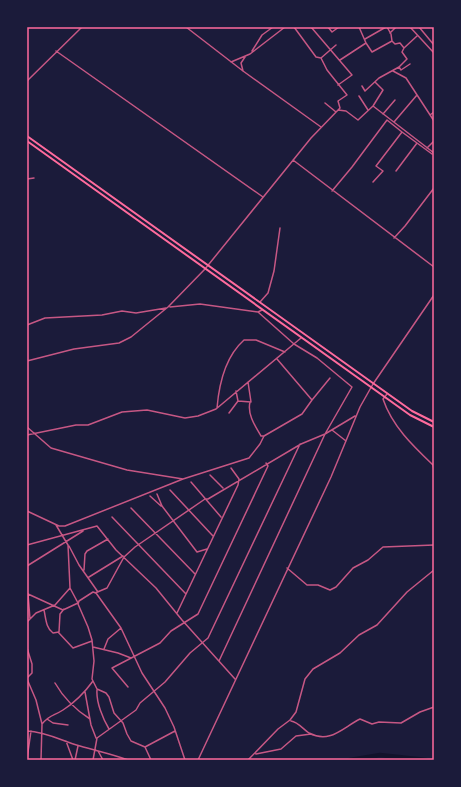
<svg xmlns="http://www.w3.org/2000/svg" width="461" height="787" font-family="Manrope,sans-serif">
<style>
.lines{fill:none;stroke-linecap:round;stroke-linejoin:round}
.river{stroke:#12122b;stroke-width:4.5}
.minor{stroke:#c65784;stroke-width:1.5}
.secondary{stroke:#ff6b9d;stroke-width:2}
.neatline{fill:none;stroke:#ff6b9d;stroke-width:1.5}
</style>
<rect width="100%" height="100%" fill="#1b1b3a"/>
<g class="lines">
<path class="river" d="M350,760L380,755L426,760"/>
<path class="minor" d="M186,27L243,71L321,127
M311,27L352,75L338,85
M328,27L332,32L339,27
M359,27L366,43
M387,27L391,34L392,41
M410,27L434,53
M419,27L434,45
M432,27L434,30
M390,33L396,27
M365,39L386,27
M404,48L417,36
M56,51L263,197
M252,51L262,35L273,27
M321,58L336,45
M340,60L366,43L372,52L392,41
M231,62L250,54L285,27
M399,67L401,70L410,64
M243,71L241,63L245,57
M393,71L406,78L434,121
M27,81L82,27
M362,86L365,91L379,78L399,67L407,59L402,52L404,48L400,43L395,44L392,41
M359,96L368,110
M325,103L336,112
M373,106L434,153
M338,110L346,111L358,120L373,106L383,90L375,82
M383,114L395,100
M430,115L434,112
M394,122L417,95
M427,148L434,141
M293,160L434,267
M396,171L417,143
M27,179L34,178
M373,182L383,171L376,166L402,132L432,154
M332,191L352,167L387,120L402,132
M394,238L405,226L434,188
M260,302L268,293L274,271L280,228
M170,307L200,304L258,312L262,310
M27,325L45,318L102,315L122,311L136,313L166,308
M27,361L74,349L119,343L131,337L168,307L205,269L311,138L340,108L338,101L347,95L327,70L321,58L316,57L294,27
M387,394L383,399C392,426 413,446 433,465L434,469
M312,400L330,378
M238,401L251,402L248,382
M250,402C247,414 255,426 261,436H264
M217,408C219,384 226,356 244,340H256L285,352
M229,413L238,401L236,391
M27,427L51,448L127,470L183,479
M332,430L346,441
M27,435L76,425H88L122,412L147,410L185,418L198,416L216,409L301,338
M210,475L223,488
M191,482L221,517
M170,490L213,536
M157,494L162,506L197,552L207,549
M150,496L161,506
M131,508L195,574
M27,511L59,526H65L183,479L249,458L260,444L264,436L302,414L312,400L277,359
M112,517L186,594
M27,545L97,526L116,550L156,588L182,620L235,679
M69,546L79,565L98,592
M27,566L83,531
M287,568L307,585H318L330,590L336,587L353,568L368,560L383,547L434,545
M84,570L85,554L87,551L108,539
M89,577L123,556
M95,593L107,588L124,557L135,547L205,499H208L301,444L325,434L352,387L317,358L294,344L258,312
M44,610C46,619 46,628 53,633L59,632L60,614L64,609
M177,613L238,485L239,479L231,468
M30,619L28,594L63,610L78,603L70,588
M27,622L36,613L55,605L70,588L68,545L56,525
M58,632L73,648L92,641
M93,647L118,653L131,658
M27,648L32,664V673L27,678
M104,649L108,639L121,628
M219,661L325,434L355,416
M27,679L36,700L42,724L41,760
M55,683C63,697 76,710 90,719
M128,687L112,668L160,643L171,631L198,614L268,466L266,463
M97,690C96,702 103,719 109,729
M85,692L91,725L96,738
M47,719L53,723L68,725
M291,721C298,722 303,729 309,733C330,744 342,728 360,719L372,724L379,722L401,723L420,712L434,707
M42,724C50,714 54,716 63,710C74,703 85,692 93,681
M27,731C47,732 62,741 80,746C97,751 112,754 128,760
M66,741L73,760
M145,747L175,731
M98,751L103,760
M256,754L281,749L296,736L311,734
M27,759L31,731
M75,760L78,746
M93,760L97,738L136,710L140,703L165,682L190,653L208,638L300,444
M151,760L145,747L131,741L127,734L123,723L114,713L109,697L106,693L97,689L92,679L94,661L92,640L88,627L78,604L79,601L93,592L96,593L121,628L142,673L165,708L174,727L185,760
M198,760L331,477L360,407L373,384L434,295
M248,760L278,729L290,720L296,712L305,679L313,669L340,653L359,635L377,625L407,592L434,570"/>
<path class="secondary" d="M27,136L412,411L434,422
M27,141L410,415L434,427"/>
</g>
<rect width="461" height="787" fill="none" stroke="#1b1b3a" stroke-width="56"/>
<rect x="28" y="28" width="405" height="731" class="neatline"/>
</svg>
